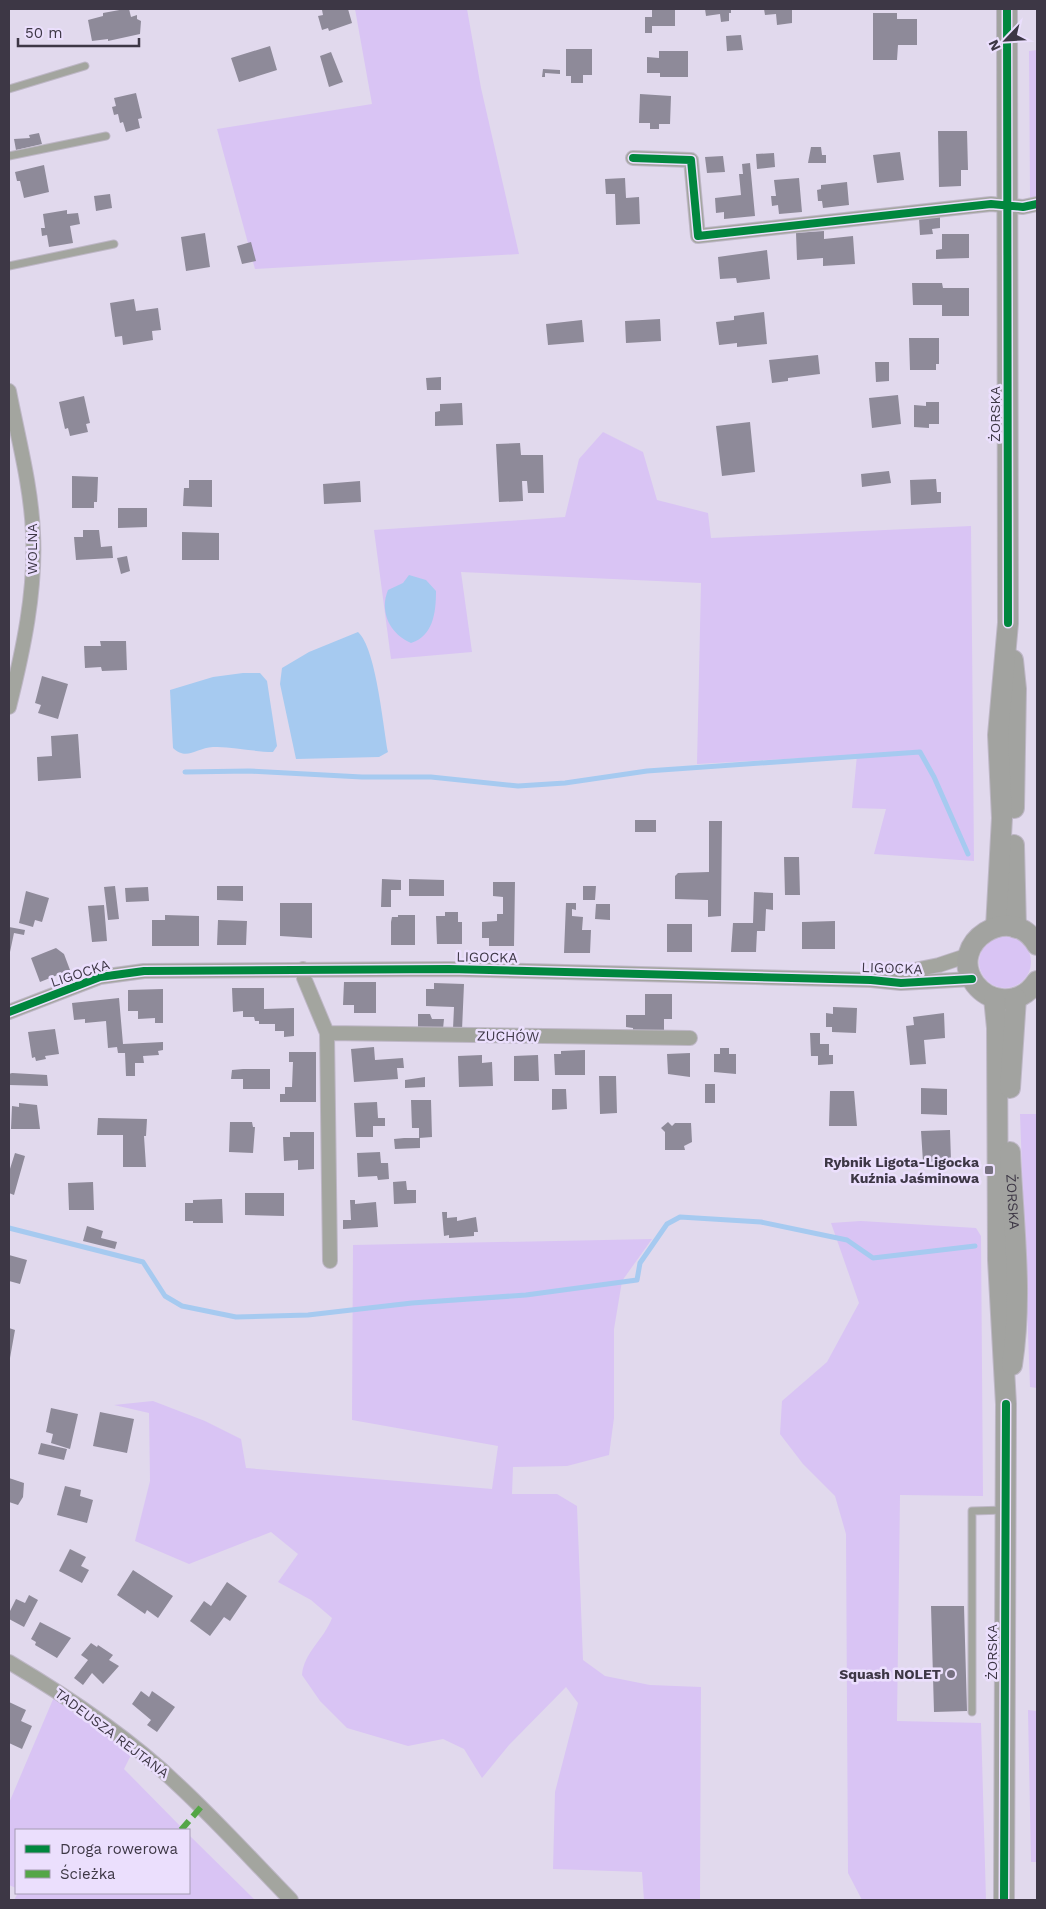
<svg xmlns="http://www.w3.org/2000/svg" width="1046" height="1909" font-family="'Work Sans',sans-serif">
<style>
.green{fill:#d9c4f4}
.water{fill:#a6caf0}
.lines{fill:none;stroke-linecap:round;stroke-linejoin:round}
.stream{stroke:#a6caf0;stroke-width:5}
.building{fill:#8e8a99}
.lane-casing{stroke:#beb7c6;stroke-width:9}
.street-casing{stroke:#beb7c6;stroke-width:16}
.secondary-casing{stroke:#beb7c6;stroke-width:22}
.lane{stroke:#a3a59f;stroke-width:7}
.street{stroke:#a3a59f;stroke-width:14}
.secondary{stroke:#a2a3a0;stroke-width:20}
.quiet{stroke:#54a647;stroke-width:6;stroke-dasharray:12 6;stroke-linecap:butt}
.cycleway-casing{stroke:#ebdffd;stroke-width:11}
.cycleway{stroke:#00873e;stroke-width:8}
.poi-dot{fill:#767080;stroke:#ebdffd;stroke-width:2}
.labels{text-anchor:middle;stroke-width:5;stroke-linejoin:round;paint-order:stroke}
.street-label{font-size:14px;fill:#3d3745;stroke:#ebdffd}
.poi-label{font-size:14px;font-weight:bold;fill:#3d3745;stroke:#ebdffd;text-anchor:end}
</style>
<rect width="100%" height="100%" fill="#e1d9ed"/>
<path class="green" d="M355,9H467L481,88L519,254L255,269L217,129L372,104Z
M1037,50V197L1030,198L1029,51Z
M603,432L643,452L657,500L708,513L711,538L971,526L974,861L874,854L886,809L852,808L857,755L697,764L701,583L461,572L472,652L391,659L374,530L565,517L579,459Z
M979 962a26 26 0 1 1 52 0a26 26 0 1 1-52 0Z
M1020,1114H1037V1388L1030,1387Z
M861,1221L976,1228L981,1236L983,1496L900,1495L897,1721L981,1723L986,1900H862L848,1873L846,1534L835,1496L803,1464L780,1434L782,1401L827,1362L859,1303L831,1223Z
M652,1239L622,1281L614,1329V1418L609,1455L567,1466L513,1467L512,1494H557L577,1506L583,1660L605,1676L650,1685L701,1687L700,1900H644L642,1872L553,1869L555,1792L578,1703L566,1687L509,1745L482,1778L464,1749L443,1739L408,1746L347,1728L320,1701L302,1675C304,1652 323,1641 332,1618L311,1600L278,1582L298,1554L271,1532L189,1564L135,1541L150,1481L149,1413L114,1405L153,1401L205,1421L241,1439L246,1468L492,1489L498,1446L352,1420L353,1245Z
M54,1697L132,1753L124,1769L184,1830H16V1888L9,1885V1803Z
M1028,1710L1037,1711V1862H1031Z
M189,1835L255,1900H14L18,1893H189Z"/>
<path class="water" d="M409,575L426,580L436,591C436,613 433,636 411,643C390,634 379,612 388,590L403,583Z
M358,632C376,648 383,725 388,752L379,757L296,759L280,684L282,668L309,652Z
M243,673H260L267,681L277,746L273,752C253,752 232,746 213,747C196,748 187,761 173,748L170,690L213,677Z"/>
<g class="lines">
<path class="stream" d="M185,772L249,771L362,777H431L518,786L565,783L647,771L920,752L934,777L968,854
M9,1228L143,1262L165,1296L182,1306L236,1317L308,1315L412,1303L526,1295L637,1280L640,1263L667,1224L680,1217L761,1222L847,1240L873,1258L975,1246"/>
</g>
<path class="building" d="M125,9H129L131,17L137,15V19L141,21L140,34L108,41V39L92,41L88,20L103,16V13Z
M348,9L352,23L329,31L328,28L322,30L318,16L323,15L322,10Z
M652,9H675V26H652V33H645V17H652Z
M705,9H731V13H729V21L721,22L720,14L706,16Z
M764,9H792V23L777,25L776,14L765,15Z
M873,13H897V19H917V45H898L897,60H873Z
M741,35L743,50L727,51L726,36Z
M270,46L277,70L239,82L231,58Z
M566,49H592V75H583V83H571V76H566Z
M659,51H688V77H660V73H647V57L659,58Z
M331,52L343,82L329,87L320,56Z
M543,69L560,70V74L545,73V77H542Z
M136,93L142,118L138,119L140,128L126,132L123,122L120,123L118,114L114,115L112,107L116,106L114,98Z
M640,94L671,96L670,124H659V129H650V123H639Z
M938,131H967L968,170H961V186L939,187Z
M39,133L42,144L16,150L14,139L30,138L29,135Z
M811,147H821L822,155H826V163H808Z
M900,152L904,180L877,183L873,155Z
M774,153L775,167L757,169L756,154Z
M723,156L725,172L707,173L705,157Z
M750,163L755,216L724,219V212L716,213L715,198L741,195L739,174H743L742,164Z
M44,165L49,192L24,198L20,181H17L15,172Z
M625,178L626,198L639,197L640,224L616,225L615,194H606L605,179Z
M799,178L802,212L779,214L778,205L772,206L771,196H776L774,180Z
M847,182L849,205L823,208L822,201H818L817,190L821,189V185Z
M110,194L112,208L96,211L94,196Z
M67,210V214L78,213L80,224L70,226L73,243L49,247L47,235L42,236L41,228H45L43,214Z
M940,216V228L932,229L933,234L920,235L919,218Z
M824,231V239L853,236L855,264L823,266V258L797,260L796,233Z
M205,233L210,267L186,271L181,237Z
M942,234H969V258L936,259V250L942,249Z
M251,242L256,261L242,264L237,246Z
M767,250L770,279L737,283L736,278L720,279L718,257Z
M912,283H942L943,288H969V316H942V305H913Z
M134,299L136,311L158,308L161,330L152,331L153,340L123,345L122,336L115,337L110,303Z
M764,312L767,344L737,347V343L719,345L716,322L734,320V316Z
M660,319L661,341L626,343L625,321Z
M582,320L584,342L548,345L546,324Z
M909,338H939V364H936V370H910Z
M818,355L820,374L788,378V381L772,383L769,360Z
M875,362H889V381L876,382Z
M441,377V390H427L426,378Z
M898,395L901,424L872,428L869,398Z
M84,396L90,423L86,424L88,432L70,436L68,428L65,429L59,402Z
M926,402H939V424H929V428L914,427V405L926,406Z
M462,403L463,425L435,426V412L440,411V404Z
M750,422L755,472L722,476L716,426Z
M520,443L521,455H543L544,493H528L527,481H522L523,501L499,502L496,444Z
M889,471L891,483L862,487L861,474Z
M72,476L98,477L97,502H94V508H72Z
M936,479L937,492H941V503L911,505L910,480Z
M189,480H212V507L183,506L184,488H189Z
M360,481L361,502L324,504L323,484Z
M118,508H147V527L118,528Z
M83,530H99L101,547L112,546L113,558L76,560L74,537H83Z
M182,532L219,533V560H182Z
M127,556L130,571L121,574L117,558Z
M100,641H126L127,670L102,671L101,667L85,668L84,646H101Z
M42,676L68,684L58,719L38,713L41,705L35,703Z
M78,734L81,778L38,781L37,757L52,756L51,736Z
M635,820H656V832H635Z
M709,821H722L721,916L708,917V900L675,899V876L678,873L709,872Z
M784,857H799L800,895H785Z
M382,879L401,880V890H391V907H381Z
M409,879L444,880V896H409Z
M493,882H515L514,946H489V938H482V922L497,921V914H503V897L493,896Z
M115,886L119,919L108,920L104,887Z
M217,886H243V901L217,900Z
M583,886H596L595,900H583Z
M148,887L149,901L126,902L125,888Z
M26,891L49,898L42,922L35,920L33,927L19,923Z
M754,892L773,893V910L766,909L765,931H757L756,952H731L733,923H753Z
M280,903H312V938L280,936Z
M566,903H576V910L572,909V916L583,917L582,930H591L590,953H564Z
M596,904H610V920L595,919Z
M104,905L107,941L92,942L88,906Z
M445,912H458V922H462V944H437L436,916H445Z
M165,915L199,916V946H152V920H165Z
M398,915H415V945H391V922L392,917H398Z
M218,920L247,921L246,945H217Z
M835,921V949H802V922Z
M667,924H692V952H667Z
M9,927L25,930L24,935L14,933L10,952Z
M56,948L64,954L70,970L40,982L31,958Z
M344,982H376V1013H354V1005H343Z
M434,983L464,984L462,1030L453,1029L454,1007L426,1006V989H434Z
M232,988H264V1009L294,1008V1036L284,1037V1031H275V1024H259V1021H255L254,1017H243V1011L233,1012Z
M163,989V1023H155V1018L138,1019V1011H128V990Z
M645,994H672V1019H664V1031L633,1030V1028L626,1027V1015H645Z
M119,998L123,1044L163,1042V1050L158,1051L159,1055L143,1056L144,1063H135V1076H126L125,1053H118L117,1047L108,1048L106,1021L85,1023V1019L74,1020L72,1003Z
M833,1007L857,1008L856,1033L832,1032V1027H826V1013L833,1014Z
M944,1013L945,1038L924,1040L926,1064L910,1065L906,1026L914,1025L913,1017Z
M418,1014H430L432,1019H444L443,1029H418Z
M55,1029L59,1054L45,1056L46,1059L36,1061L35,1057L32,1058L28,1032Z
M810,1033H820V1044H829V1055H833V1064L818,1065V1056H811Z
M374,1047L375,1060L403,1058L404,1068H397L398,1079L354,1082L351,1049Z
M720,1048H729V1054H736V1074L714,1072V1054H720Z
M585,1050V1075H555L554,1054H561V1051Z
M289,1052H316V1102H280V1094H285V1087H292L293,1062H289Z
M690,1053V1077L668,1074L667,1054Z
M482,1055V1063L492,1062L493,1086L459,1087L458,1056Z
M538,1055L539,1081H514V1056Z
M243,1069H270V1089H243V1079H231L232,1070Z
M12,1073L47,1075L48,1086L9,1085V1074Z
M599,1076H616L617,1113L600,1114Z
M425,1077V1087L405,1088V1080Z
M705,1084H715V1103H705Z
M921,1088L947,1089V1115L921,1114Z
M552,1089H566L567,1109L552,1110Z
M830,1091H854L857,1126H829Z
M411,1100H431L432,1137L419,1138V1128H412Z
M377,1102L378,1118H385V1126H373V1137H356L354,1103Z
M19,1103L37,1105L40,1129H11L12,1106L19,1107Z
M98,1118L147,1119L146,1136H144L146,1167H123V1135H97Z
M230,1122H252L253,1127H255L253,1153L229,1152Z
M668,1122L672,1126L675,1123H691L692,1142L684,1146L685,1150H665V1132L661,1128Z
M950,1130L951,1161L923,1162L921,1131Z
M290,1132H314V1169L298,1170V1160L284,1161L283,1137H290Z
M404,1138H420V1148L395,1149L394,1139Z
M380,1152L381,1163H388L389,1179L378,1180L377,1176L358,1177L357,1153Z
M15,1153L25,1156L14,1195L9,1193V1172Z
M406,1181L407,1190H416V1203L394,1204L393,1182Z
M93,1182L94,1210H69L68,1183Z
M245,1193H284V1216L245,1215Z
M222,1199L223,1223H193V1221H185V1203H193V1200Z
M350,1200H355V1204L376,1202L378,1227L343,1229V1220H351Z
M442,1212H447V1218L457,1217V1221L476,1217L478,1232H474V1236L449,1238V1235L444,1236Z
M87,1226L103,1231L101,1238L117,1242L115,1249L83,1241Z
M9,1255L27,1260L20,1284L9,1281Z
M9,1328L15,1330L10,1358H9Z
M51,1408L78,1414L70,1449L51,1443L53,1434L46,1432Z
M100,1412L134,1419L127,1453L93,1446Z
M41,1443L67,1449L64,1460L38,1454Z
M9,1478L24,1483L23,1497L18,1505L9,1502Z
M65,1486L81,1490L80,1496L93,1500L87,1523L57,1515Z
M70,1549L86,1557L81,1566L89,1570L82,1583L59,1571Z
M133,1570L173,1596L158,1618L147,1610L145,1614L117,1595Z
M227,1582L247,1596L230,1621L224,1617L210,1636L190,1621L204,1601L211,1606Z
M29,1595L38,1600L24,1627L9,1619V1613L16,1599L25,1603Z
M931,1606H964L967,1711L934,1712Z
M40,1622L71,1638L57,1658L35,1645L36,1642L31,1639Z
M91,1643L97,1647L98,1645L113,1655L109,1660L119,1666L103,1684L92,1673L83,1685L74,1678L88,1660L81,1655Z
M141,1691L149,1697L152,1691L175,1707L157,1732L147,1725L151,1720L132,1704Z
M9,1702L26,1710L21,1721L32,1726L22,1749L9,1743Z"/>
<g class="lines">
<g class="lane-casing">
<path id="lane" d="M9,89L85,66
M9,156L106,136
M9,266L114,244
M972,1712V1511L1005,1510"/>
</g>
<g class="street-casing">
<path id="street" d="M633,158L691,160L698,236L991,204L1023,207L1037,204
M9,391C18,438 31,485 33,533C36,591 23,651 9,707
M303,969L304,978L327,1033L330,1261
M880,977L939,965L969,955
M9,1012L100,977L144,971L449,969L871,980L901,983L972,979
M327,1033L690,1038
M9,1662C68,1697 127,1736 177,1784C217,1821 253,1861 291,1900"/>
</g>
<g class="secondary-casing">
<g id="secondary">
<path d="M1013,660L1016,689L1014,808"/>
<path d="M1014,845L1016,928"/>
<path d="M996,927L1002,818L998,735L1008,623L1007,9"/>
<path d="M1037,945C1012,900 945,943 975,984C982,993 991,998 1001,999C1017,1001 1029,993 1037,981"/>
<path d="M994,998L997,1028L998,1260L1006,1404L1004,1900"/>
<path d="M1010,1088L1016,998"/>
<path id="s1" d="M1010,1152C1013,1223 1023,1295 1012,1365"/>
</g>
</g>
<use href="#lane" class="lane"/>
<use href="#street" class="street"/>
<use href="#secondary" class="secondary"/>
<path class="quiet" d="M181,1830L201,1807"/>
<g class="cycleway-casing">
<path id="cycleway" d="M1007,9L1008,623
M633,158L691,160L698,236L991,204L1023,207L1037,204
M9,1012L100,977L144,971L449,969L871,980L901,983L972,979
M1004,1900L1006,1404"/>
</g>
<use href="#cycleway" class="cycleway"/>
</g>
<g class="poi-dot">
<rect x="984" y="1165" width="10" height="10" rx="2.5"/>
<circle cx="951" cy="1674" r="5"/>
</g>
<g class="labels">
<g class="street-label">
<text transform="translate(995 414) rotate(-90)" y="5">ŻORSKA</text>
<text transform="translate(32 549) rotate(-90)" y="5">WOLNA</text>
<text transform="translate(487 957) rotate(1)" y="5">LIGOCKA</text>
<text transform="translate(892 968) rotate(2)" y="5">LIGOCKA</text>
<text transform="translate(80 973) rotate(-18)" y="5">LIGOCKA</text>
<text transform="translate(508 1036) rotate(1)" y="5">ZUCHÓW</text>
<text dy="5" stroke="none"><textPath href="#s1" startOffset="50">ŻORSKA</textPath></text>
<text transform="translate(992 1652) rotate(-90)" y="5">ŻORSKA</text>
<text transform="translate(112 1733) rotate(37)" y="5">TADEUSZA REJTANA</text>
</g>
<g class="poi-label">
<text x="979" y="1167">Rybnik Ligota-Ligocka<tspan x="979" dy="16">Kuźnia Jaśminowa</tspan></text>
<text x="941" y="1679">Squash NOLET</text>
</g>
</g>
<rect width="1046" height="1909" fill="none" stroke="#3d3745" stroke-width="20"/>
<rect x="15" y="1829" width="175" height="65" fill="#ebdffd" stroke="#a59cb3"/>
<rect x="25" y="1845" width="25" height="8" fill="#00873e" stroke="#a59cb3"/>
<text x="60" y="1854" font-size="15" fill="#3d3745">Droga rowerowa</text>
<rect x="25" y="1870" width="25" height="8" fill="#54a647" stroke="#a59cb3"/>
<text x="60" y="1879" font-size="15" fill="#3d3745">Ścieżka</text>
<g transform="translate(1006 40) rotate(245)" stroke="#ebdffd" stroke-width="4" paint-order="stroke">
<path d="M0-4L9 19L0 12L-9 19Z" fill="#3d3745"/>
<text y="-8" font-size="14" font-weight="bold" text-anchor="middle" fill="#3d3745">N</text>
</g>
<path d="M18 38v8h121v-8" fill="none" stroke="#3d3745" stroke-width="2.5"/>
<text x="25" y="38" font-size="15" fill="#3d3745" stroke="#ebdffd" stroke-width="4" paint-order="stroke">50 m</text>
</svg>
